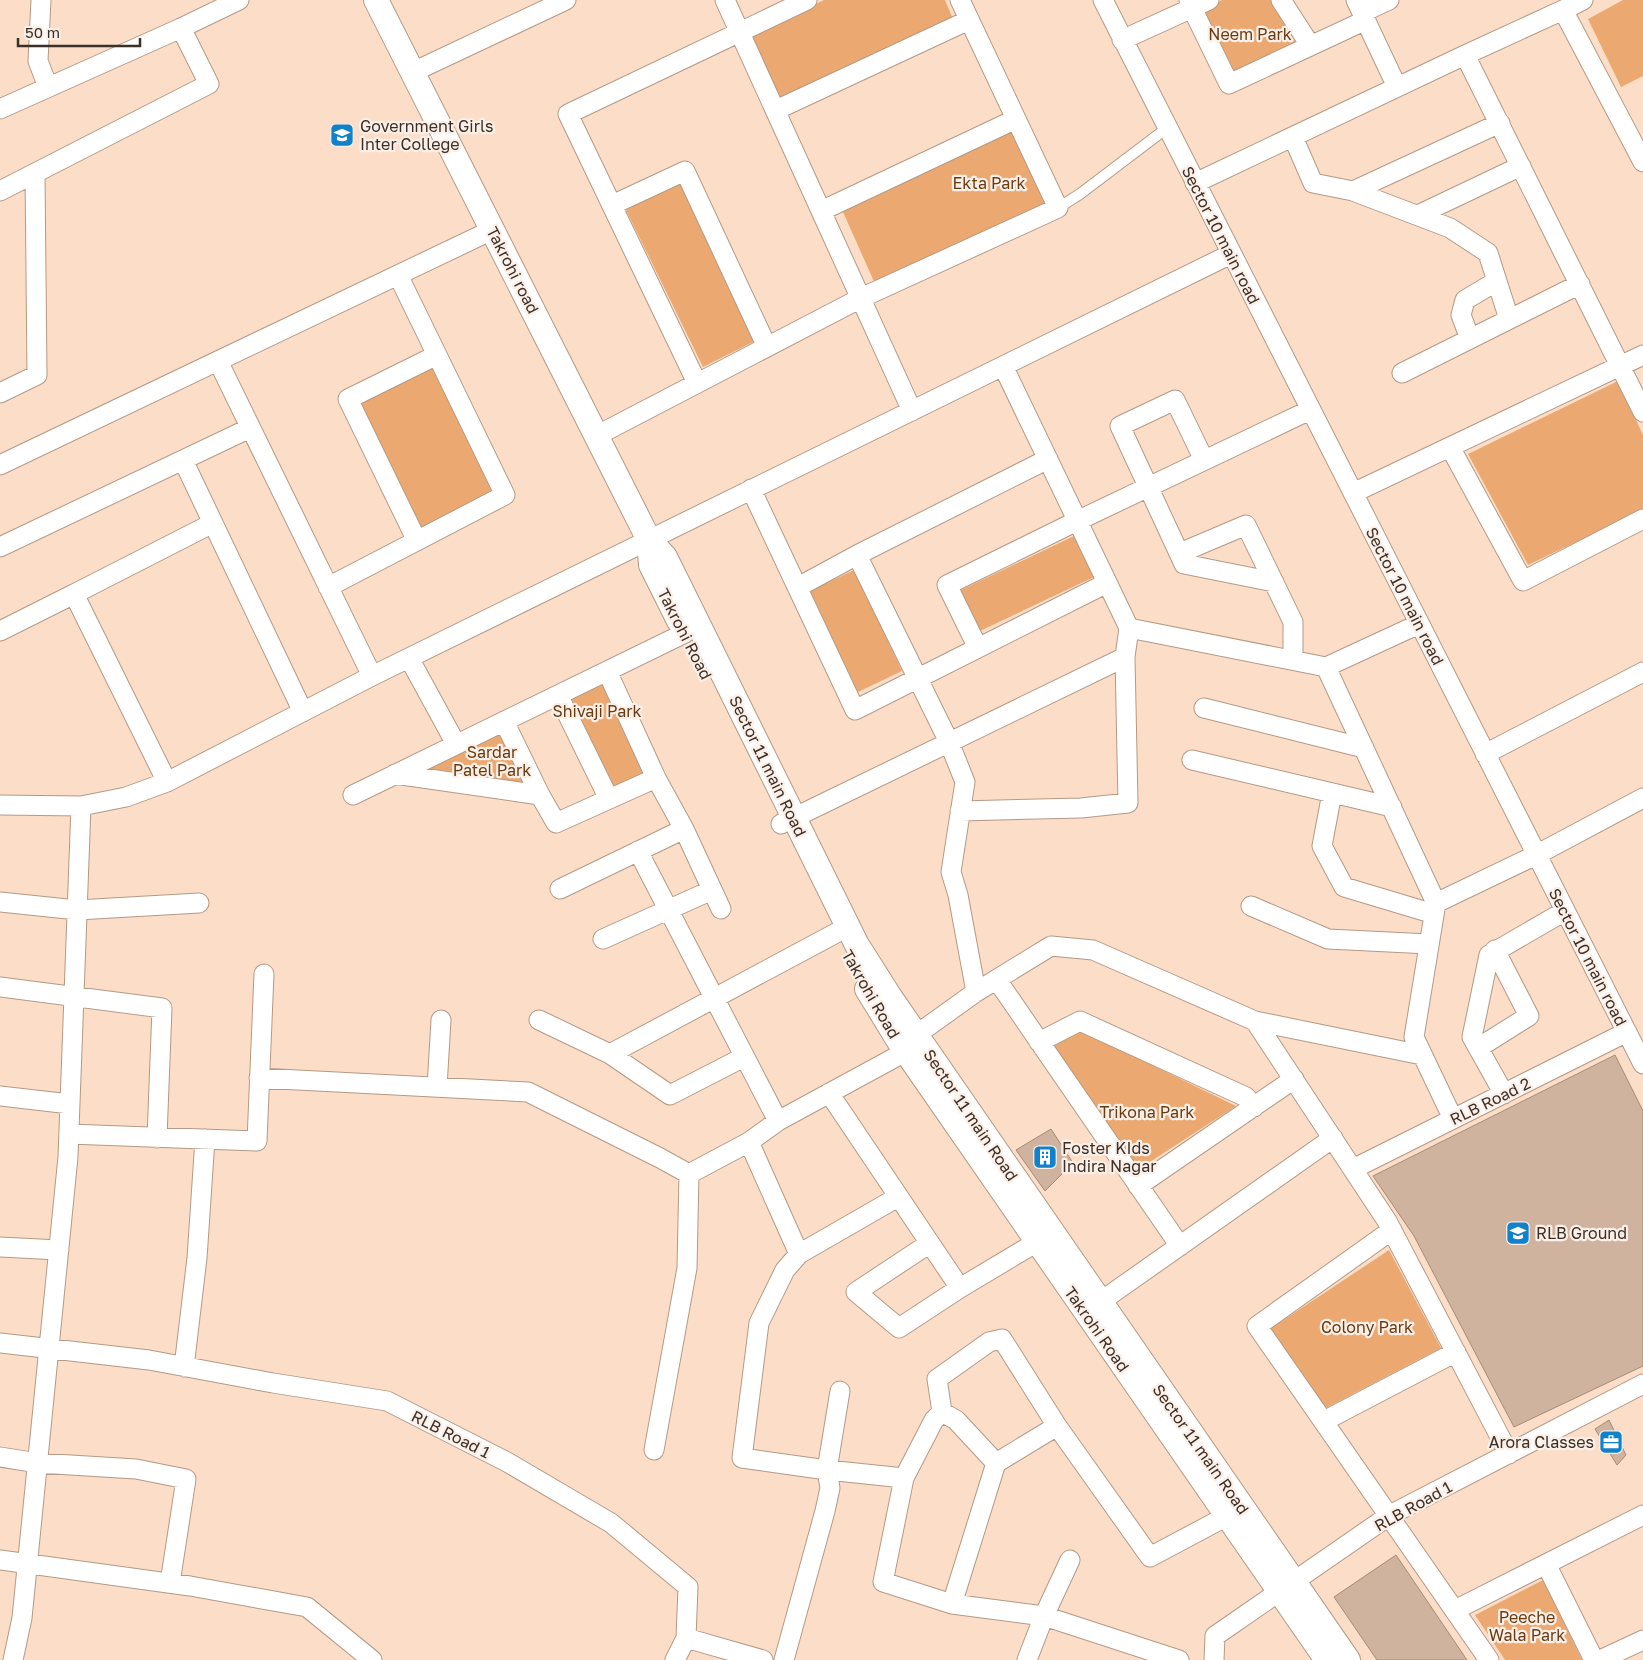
<svg xmlns="http://www.w3.org/2000/svg" width="1643" height="1660" font-family="'Golos Text',sans-serif">
<style>
.green{fill:#eca871}
.building{fill:#cfb39e;stroke:#a58b76}
.lines{fill:none;stroke-linecap:round;stroke-linejoin:round}
.service-casing{stroke:#b49984;stroke-width:12}
.minor-casing{stroke:#b49984;stroke-width:21}
.tertiary-casing{stroke:#b49984;stroke-width:26}
.service{stroke:#fff;stroke-width:10}
.minor{stroke:#fff;stroke-width:19}
.tertiary{stroke:#fff;stroke-width:24}
.labels{text-anchor:middle;stroke-width:4.5;stroke-linejoin:round;paint-order:stroke}
.park-label{font-size:16px;fill:#693b11;stroke:#fbefe7}
.poi-label{font-size:16px;fill:#3b3027;stroke:#fbefe7;text-anchor:start}
.street-label{font-size:16px;fill:#3b3027;stroke:#fbefe7}
</style>
<rect width="100%" height="100%" fill="#fcdec8"/>
<path class="green" d="M824,0H945L953,19L780,100L750,36Z
M1222,0H1278L1307,44L1235,79L1202,11Z
M1623,0H1643V76L1621,87L1588,19Z
M1012,120L1053,206L876,286L839,203Z
M680,180L755,341L703,367L626,210Z
M433,365L496,494L422,532L356,403Z
M1618,381L1643,435V510L1528,565L1468,454Z
M1076,535L1096,576L980,631L961,590Z
M854,570L902,671L858,692L810,591Z
M607,682L650,776L614,792L569,699Z
M503,729L534,791L415,774Z
M1082,1031L1236,1106L1136,1171L1052,1047Z
M1389,1250L1441,1348L1324,1409L1270,1329Z
M1543,1580L1582,1660H1505L1475,1615Z"/>
<path class="building" d="M1615,1055L1643,1111V1366L1514,1427L1414,1236L1373,1176Z
M1051,1129L1073,1163L1045,1191L1016,1150Z
M1609,1420L1626,1455L1617,1465L1595,1429Z
M1396,1555L1467,1660H1377L1334,1597Z"/>
<g class="lines">
<g class="service-casing">
<path id="service" d="M1058,208L1080,194L1167,128"/>
</g>
<g class="minor-casing">
<path id="minor" d="M41,0L38,61L48,87
M725,0L912,411
M1103,0L1643,1064
M1189,0L1192,8L1209,0
M1281,0L1310,45
M1356,0L1397,87
M1563,10L1583,0
M1363,12L1389,0
M1122,40L1192,8L1229,84L1366,20
M1465,55L1643,412
M413,72L566,0
M0,109L181,28
M776,110L969,20
M1293,137L1313,183L1353,191L1450,228L1488,253L1509,319
M1195,183L1465,55L1563,10L1643,162
M0,191L209,84L181,28L239,0
M1353,191L1500,123
M612,205L685,171L767,347
M821,211L1016,119
M1418,215L1521,166
M398,275L437,355
M1470,339L1461,315L1465,300L1497,281
M218,361L372,676
M1003,366L1129,628L1326,667L1419,624
M1402,373L1580,284
M697,383L568,114L807,0
M0,393L37,375L35,174
M596,436L861,298L1058,208L960,0
M1450,447L1523,581L1643,519
M183,460L303,712
M1204,460L1175,400L1120,426L1184,564L1274,582
M0,465L492,230
M751,489L855,710L1107,583
M1353,493L1643,355
M0,547L250,428
M1180,553L1246,525L1293,622V660
M857,555L949,742L965,782L951,872L958,895L976,992
M328,587L505,495L437,355L348,399L417,541
M798,587L857,555L1048,459
M74,594L213,523
M0,631L74,594L167,782
M978,648L947,585L1077,521L1310,410
M409,658L456,744
M1326,667L1436,903L1414,1037L1453,1119
M558,695L609,799
M1204,708L1364,748
M1485,754L1643,672
M1192,760L1392,807
M395,774L540,795L504,721
M1332,793L1322,846L1344,887L1434,914
M353,795L685,633
M540,795L556,823L656,778L607,671
M0,805L81,806
M960,811L1081,808L1128,803L1125,657
M781,824L1125,657L1129,628
M684,829L721,909
M638,851L778,1121L905,1052L916,1035L976,992L1051,946L1093,950L1255,1021L1422,1055
M560,889L684,829L656,778
M0,902L77,910L199,903
M1436,903L1536,855L1643,798
M1251,906L1328,939L1429,944
M603,939L712,890
M997,980L1180,1246
M0,987L162,1008L157,1138
M539,1020L610,1054L670,1095L744,1057
M1255,1021L1387,1221L1509,1454
M1039,1042L1080,1021L1246,1097L1254,1107
M1478,1048L1529,1016L1495,950
M610,1054L836,933
M259,1078L528,1092L660,1158L689,1174L749,1142
M437,1087L441,1020
M829,1093L960,1288L1037,1242
M1504,1094L1472,1037L1489,955L1565,911
M0,1096L70,1104
M778,1121L749,1142L799,1254L898,1197
M69,1134L257,1141L264,974
M1353,1169L1627,1032
M1138,1186L1294,1079
M1392,1230L1257,1326L1489,1660
M930,1243L856,1292L899,1328L960,1288
M0,1247L59,1250
M799,1254L785,1270L759,1323L742,1458L827,1470L840,1391
M1090,1309L1333,1138
M0,1343L149,1360L273,1383L387,1401L507,1462L611,1523L688,1587L686,1638L763,1660
M184,1367L197,1258L205,1139
M942,1412L934,1420L904,1478L883,1582L952,1604L1044,1616L1070,1560
M1324,1421L1456,1352
M654,1450L687,1268L689,1174
M0,1457L38,1463L136,1469L186,1479L170,1583
M996,1463L956,1420L942,1412L937,1379L989,1342L1002,1339L1057,1426L1150,1557L1227,1516
M0,1560L190,1586L307,1607L372,1660
M1546,1564L1594,1660
M952,1604L996,1463L1057,1426
M1455,1610L1643,1515
M13,1660L22,1618L68,1157L81,806L126,797L167,782L372,676L1231,254
M675,1660L686,1638
M784,1660L825,1511L830,1488L827,1470L904,1478
M1027,1660L1044,1616L1179,1660
M1214,1660L1215,1636L1390,1515L1643,1384
M1600,1660L1643,1640"/>
</g>
<g class="tertiary-casing">
<path id="tertiary" d="M376,0L649,540L665,557L857,945L890,997L1348,1660
M649,540L651,565L679,621
M867,989L900,1043L1327,1660"/>
</g>
<use href="#service" class="service"/>
<use href="#minor" class="minor"/>
<use href="#tertiary" class="tertiary"/>
</g>
<defs>
<g id="school-square" transform="scale(1.25)"><rect x="-9" y="-9" width="18" height="18" rx="4" fill="#1181cb" stroke="#fbefe7"/><path d="M0-5L7-2L0 1L-7-2ZM-4 1L0 2.5L4 1V4Q0 6-4 4Z" fill="#fff"/></g>
<g id="building-square" transform="scale(1.25)"><rect x="-9" y="-9" width="18" height="18" rx="4" fill="#1181cb" stroke="#fbefe7"/><path d="M-4-6H4V6H1V3H-1V6H-4ZM-2.5-4.3h1.7v1.8h-1.7ZM.8-4.3h1.7v1.8H.8ZM-2.5-1h1.7V.8h-1.7ZM.8-1h1.7V.8H.8Z" fill="#fff"/></g>
<g id="office-square" transform="scale(1.25)"><rect x="-9" y="-9" width="18" height="18" rx="4" fill="#1181cb" stroke="#fbefe7"/><path d="M-6-3h4V-5.5h4V-3h4V5H-6ZM-1-4.5V-3h2v-1.5ZM-6 0V1H6V0Z" fill="#fff"/></g>
</defs>
<g fill-rule="evenodd">
<use href="#school-square" x="342" y="135"/>
<use href="#building-square" x="1045" y="1157"/>
<use href="#school-square" x="1518" y="1233"/>
<use href="#office-square" x="1611" y="1442"/>
</g>
<g class="labels">
<g class="park-label">
<text x="1250" y="40">Neem Park</text>
<text x="989" y="189">Ekta Park</text>
<text x="597" y="717">Shivaji Park</text>
<text x="492" y="758">Sardar<tspan x="492" dy="18">Patel Park</tspan></text>
<text x="1147" y="1118">Trikona Park</text>
<text x="1367" y="1333">Colony Park</text>
<text x="1527" y="1623">Peeche<tspan x="1527" dy="18">Wala Park</tspan></text>
</g>
<g class="poi-label">
<text x="360" y="132">Government Girls<tspan x="360" dy="18">Inter College</tspan></text>
<text x="1062" y="1154">Foster KIds<tspan x="1062" dy="18">Indira Nagar</tspan></text>
<text x="1536" y="1239">RLB Ground</text>
<text x="1594" y="1448" text-anchor="end">Arora Classes</text>
</g>
<g class="street-label">
<text transform="translate(1221 235) rotate(63)" y="6">Sector 10 main road</text>
<text transform="translate(513 270) rotate(63)" y="6">Takrohi road</text>
<text transform="translate(1405 596) rotate(63)" y="6">Sector 10 main road</text>
<text transform="translate(685 634) rotate(63)" y="6">Takrohi Road</text>
<text transform="translate(768 766) rotate(64)" y="6">Sector 11 main Road</text>
<text transform="translate(1588 957) rotate(63)" y="6">Sector 10 main road</text>
<text transform="translate(871 994) rotate(60)" y="6">Takrohi Road</text>
<text transform="translate(1490 1101) rotate(-26)" y="6">RLB Road 2</text>
<text transform="translate(971 1115) rotate(56)" y="6">Sector 11 main Road</text>
<text transform="translate(1097 1329) rotate(55)" y="6">Takrohi Road</text>
<text transform="translate(451 1434) rotate(27)" y="6">RLB Road 1</text>
<text transform="translate(1201 1449) rotate(55)" y="6">Sector 11 main Road</text>
<text transform="translate(1413 1506) rotate(-29)" y="6">RLB Road 1</text>
</g>
</g>
<path d="M18 38v8h122v-8" fill="none" stroke="#3b3027" stroke-width="2.5"/>
<text x="25" y="38" font-size="15" fill="#3b3027" stroke="#fbefe7" stroke-width="4" paint-order="stroke">50 m</text>
</svg>
